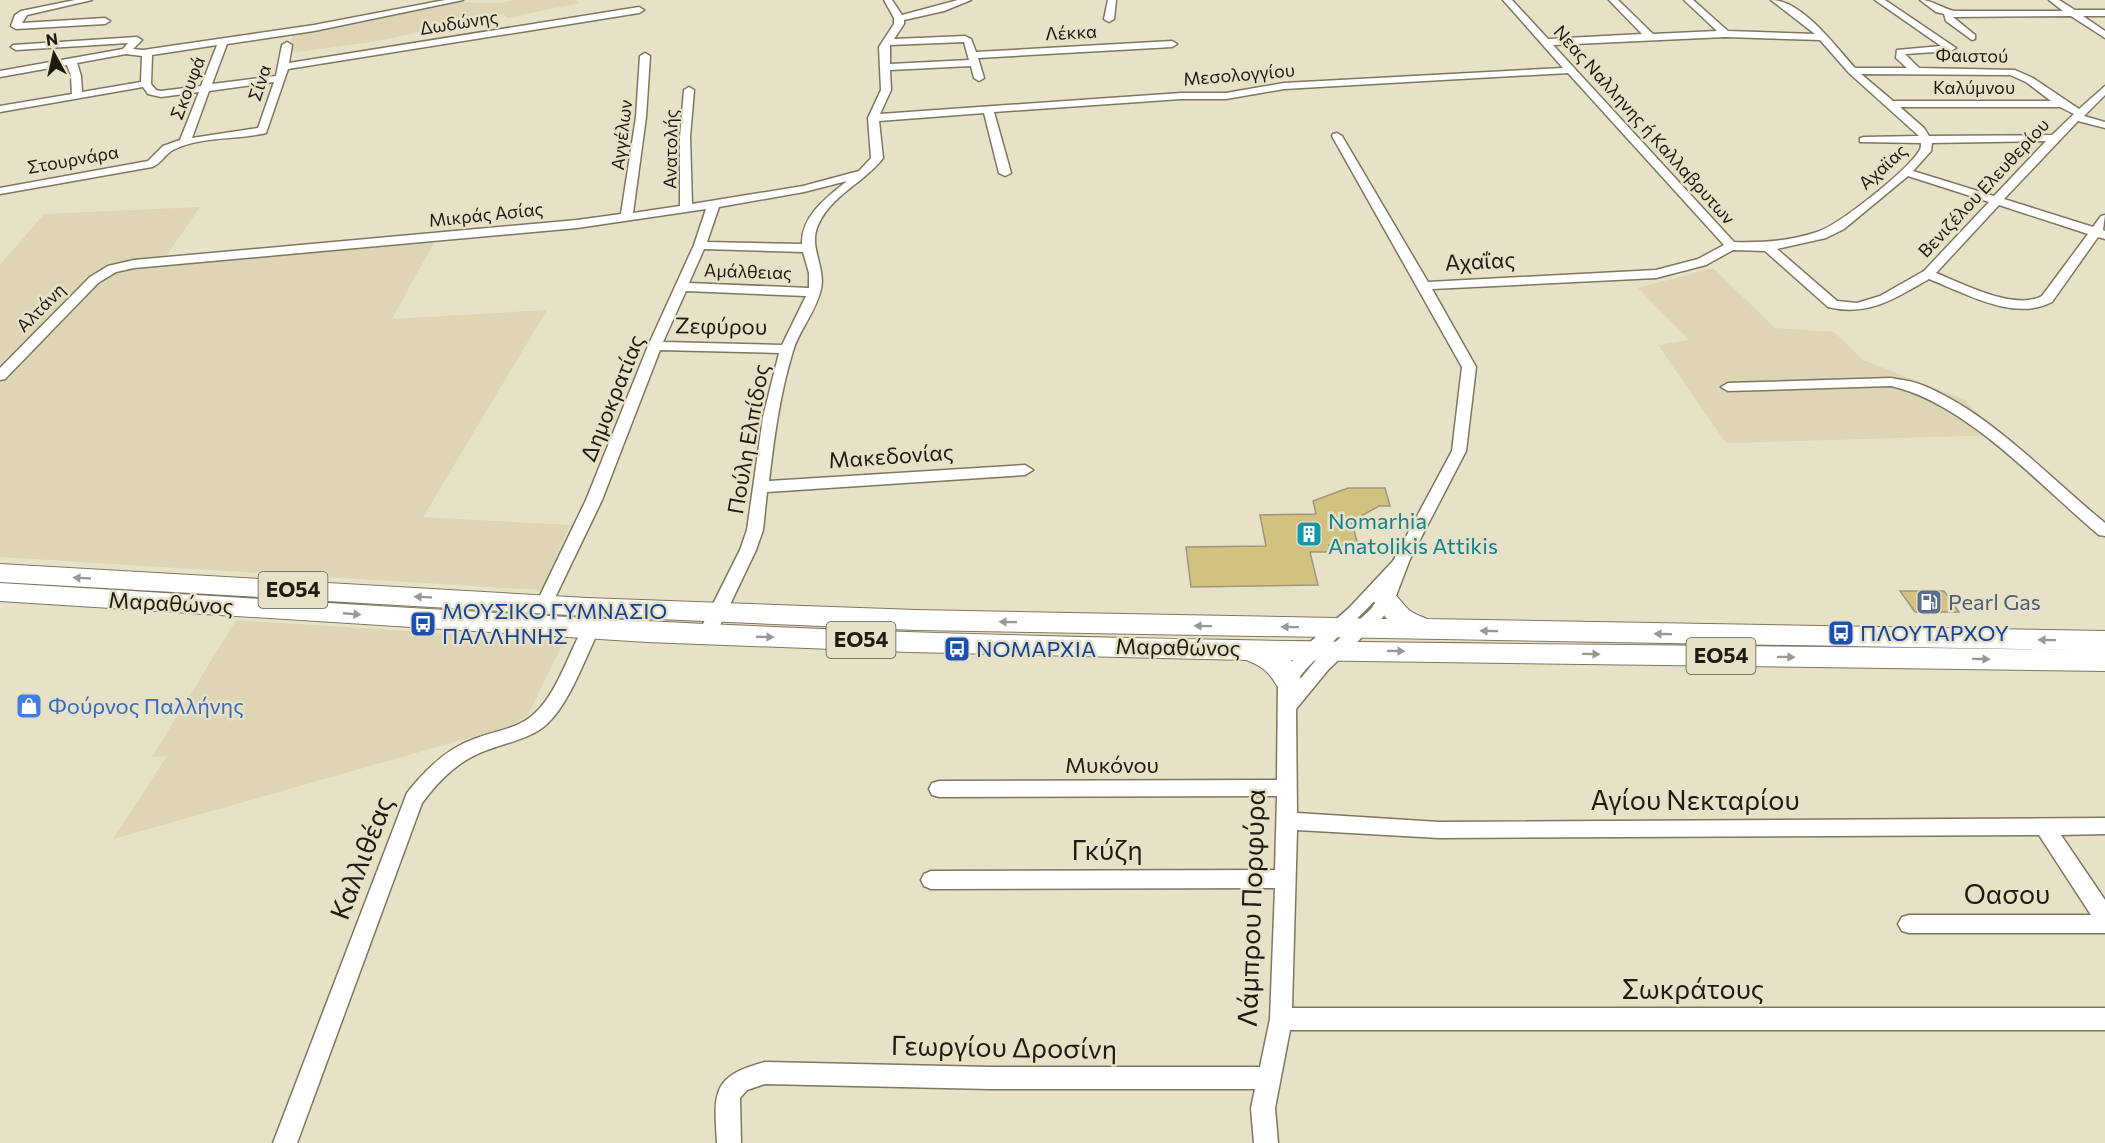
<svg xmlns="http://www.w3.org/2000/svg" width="2105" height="1143" font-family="Commissioner,sans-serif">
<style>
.built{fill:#ddd5b3}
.building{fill:#d2c280;stroke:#9c967e;stroke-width:1.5}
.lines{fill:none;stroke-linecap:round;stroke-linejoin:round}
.minor-casing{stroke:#7d7760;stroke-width:3}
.primary-casing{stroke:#7d7760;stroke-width:2}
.minor{fill:#fff;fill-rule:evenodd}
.primary{fill:#fff;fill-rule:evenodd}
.oneway{fill:#9a9894}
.labels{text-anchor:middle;stroke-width:5;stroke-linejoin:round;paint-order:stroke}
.far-street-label{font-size:18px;fill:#1e1b12;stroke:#e7e1c7}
.shield{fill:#e7e1c7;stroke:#5a5648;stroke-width:1.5}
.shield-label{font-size:21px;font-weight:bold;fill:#1e1b12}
.street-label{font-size:22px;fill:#1e1b12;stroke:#e7e1c7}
.culture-label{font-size:22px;fill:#0d838f;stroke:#e7e1c7;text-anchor:start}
.service-label{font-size:22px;fill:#4e5e75;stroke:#e7e1c7;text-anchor:start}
.transit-label{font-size:22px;fill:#164399;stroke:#e7e1c7;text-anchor:start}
.shop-label{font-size:22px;fill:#366cbe;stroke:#e7e1c7;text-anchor:start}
.near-street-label{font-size:27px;fill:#1e1b12;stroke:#e7e1c7}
</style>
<rect width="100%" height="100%" fill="#e7e1c7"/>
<path class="built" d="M515,0H575L579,3L507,18L503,14L378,41L290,53L293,34L454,2L501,3Z
M200,207L166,256L108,264L0,364V265L44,214Z
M434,242L392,319L547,310L423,517L570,525L544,585L540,590L0,557V380L100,280L114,272L144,265Z
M1713,268L1775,328L1834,332L1863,360L1965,400L1999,435L1726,443L1658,345L1689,340L1638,288Z
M236,620L564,641L528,715L511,726L113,839L167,756L152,757Z"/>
<path class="building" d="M1348,488H1385L1390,506H1379L1361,516L1363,523H1352L1358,545H1329L1330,552H1310L1318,585L1191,587L1186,547L1266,546L1260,515L1316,514L1313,501Z
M1900,591H1944L1959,612H1915Z"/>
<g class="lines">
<g class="minor-casing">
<path id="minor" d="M75,0H92L27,15L22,23L105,18L110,21L105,24L16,29L11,26L15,15L21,11Z
M445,0H463L314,31L227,44L212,84L276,76L282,45L287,42L292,45L289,63L639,7L644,10L639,13L288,69L266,133C236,140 200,136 173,150C165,154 161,164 152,167L0,194V188L148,161L163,146L180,140L199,92L161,97L148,94L143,87L0,112V106L72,94L71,76L67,65L0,77V71L123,49L128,43L16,50L11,47L13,45L137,37L142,40L133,49L143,50L314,25ZM217,45L201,86L161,91L156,90L151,84L152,55ZM126,54L142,56L141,82L82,92L81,76L77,63ZM274,82L258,128L192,138L209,91Z
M884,0H892L902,15L958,0H971L944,11L904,20V24L894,39L965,36L971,39L976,52L1172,41L1177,44L1172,47L978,58L984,78L979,81L974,78L971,66L890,70L891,90L880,114L1181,93H1226L1284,83L1563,68L1503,0H1512L1548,39L1642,34L1609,0H1618L1653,34L1717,31L1684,0H1693L1728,31L1815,34L1771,0C1802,0 1835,46 1855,68H1907L1896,58L1897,50L1941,46L1875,0H1885L1956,48L1951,51L1905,54L1919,68L2015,70L2033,78L2079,109L2105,86V95L2084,116L2105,122V128L2078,121L2004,199L2093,227L2101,216L2105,215L2103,230L2105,231V239L2098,237L2052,302C2014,322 1965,293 1929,279C1895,298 1869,317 1828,307L1765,251L1733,250L1706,265L1656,278L1432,289L1476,367L1466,451L1410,559L1394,601L1383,617L1328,670L1296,709L1297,813L1439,822L2105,818V834L2061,835L2105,900V933H1909L1902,931L1898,924L1902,917L1909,915H2091L2039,835L1439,838L1297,830L1292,1008H2105V1030H1290L1275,1108L1278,1143H1254L1251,1108L1255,1089H990L765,1084L747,1090L740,1098L741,1143H717C714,1093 711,1076 765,1062L990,1067H1260L1270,1019L1275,888L931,889L924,886L921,880L924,874L931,871L1275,870L1277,796L939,797L932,795L929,789L932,783L939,781L1277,780L1278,679L1301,650L1349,608L1393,561L1452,451L1462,367L1332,136L1333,134L1337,133L1342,136L1428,282L1656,270L1698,259L1724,245L1568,73L1284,89L1226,99H1181L994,112L1011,173L1005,176L999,173L984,113L879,121L883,158C865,182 832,195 819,223C807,246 826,266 821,289C816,312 799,330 793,351C780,393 774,438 769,481L1025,465L1033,470L1025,475L767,492L763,530L756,550L716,634L713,638L707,640L701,638L698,634L740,550L747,530L763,417L779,353L660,350L602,500L552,604L550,608H538L536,604L586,500L648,346L694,245L706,209L577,228L134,268L116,272L98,283L5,379L0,380V368L90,277L108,266L134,260L577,220L621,214L636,117L640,56L645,53L650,56L646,117L633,213L680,206V137L684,90L689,87L694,90L690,137L692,204L803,186L859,171L871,158L868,118L881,90L879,47L894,24V18ZM1725,37L1820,40L1849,73L1919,136L1864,137L1860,138V142L1921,143C1921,146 1921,149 1919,151C1908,170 1838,226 1817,232C1790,241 1763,243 1734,242L1553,45ZM964,42L969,60L890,64V45ZM1861,74L2010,75L2026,82L2051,101H1893ZM1900,107H2060L2074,114L2052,135L1929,136L1924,128ZM2046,141L1994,196L1913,171L1931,151L1932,143ZM1908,176L1989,202L1924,271L1880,296L1857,303L1837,301L1777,249L1826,238L1844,229ZM847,181C827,197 801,216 802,244L707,242L719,207L804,192ZM1999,205L2088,234L2042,296C2014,311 1964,284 1936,273ZM704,249L803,252L809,273V288L689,283ZM686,291L806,296L782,345L663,342ZM1381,594L1371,609L1316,660L1296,684V681C1322,649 1354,624 1381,594Z
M1108,0H1116L1114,19L1109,22L1104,19Z
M1920,0C1933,0 1941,8 1954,11H2063L2049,0H2059L2075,10H2105V16H2083L2105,31V38L2071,16L1953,17L1975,35V39L1972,40L1946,21L1944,14L1936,12Z
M1891,378C1901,380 1913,381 1922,385C1992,414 2047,476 2105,523V536L2099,535C2040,486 1967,403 1891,386L1728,391L1721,387L1728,383Z
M590,624L596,626L599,630C585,658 570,702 548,723C533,738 509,742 490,749C461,758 440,779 422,803L297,1143H273L407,793C425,770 446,749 474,739C494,731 518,729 534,714C557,694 569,652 584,626Z"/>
</g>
<g class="primary-casing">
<path id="primary" d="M0,564L587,598L916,610L1387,619L1373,600L1377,593C1397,588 1396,598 1409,610C1414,614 1421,616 1427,619L2105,631V671L1291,660L1301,679L1297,686L1287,689L1277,686C1269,672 1262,666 1246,660L910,652L647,642L0,601V583C302,601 604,622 907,632C1296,645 1686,644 2075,650L916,630L587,616L0,582Z"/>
</g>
<use href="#minor" class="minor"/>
<use href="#primary" class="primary"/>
</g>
<defs><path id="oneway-solid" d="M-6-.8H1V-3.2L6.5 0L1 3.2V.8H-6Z" transform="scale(1.5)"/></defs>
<g class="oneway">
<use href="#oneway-solid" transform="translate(82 578) rotate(-177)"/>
<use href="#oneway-solid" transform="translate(423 597) rotate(-177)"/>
<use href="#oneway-solid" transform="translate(352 614) rotate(5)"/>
<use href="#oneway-solid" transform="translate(1008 622) rotate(-179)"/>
<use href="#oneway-solid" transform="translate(1203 626) rotate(-179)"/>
<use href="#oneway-solid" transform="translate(1290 627) rotate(-179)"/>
<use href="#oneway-solid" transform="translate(1489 631) rotate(-179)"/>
<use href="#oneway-solid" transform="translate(1663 634) rotate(-179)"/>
<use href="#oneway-solid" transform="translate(765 637) rotate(2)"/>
<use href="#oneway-solid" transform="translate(2047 640) rotate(-179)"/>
<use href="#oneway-solid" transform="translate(1396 651) rotate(1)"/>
<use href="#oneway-solid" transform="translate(1591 654) rotate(1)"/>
<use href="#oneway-solid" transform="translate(1786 657) rotate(1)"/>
<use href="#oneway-solid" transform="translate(1981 659) rotate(1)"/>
</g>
<defs>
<g id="building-square" transform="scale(1.35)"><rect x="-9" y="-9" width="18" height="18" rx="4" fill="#0f9aa8" stroke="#e7e1c7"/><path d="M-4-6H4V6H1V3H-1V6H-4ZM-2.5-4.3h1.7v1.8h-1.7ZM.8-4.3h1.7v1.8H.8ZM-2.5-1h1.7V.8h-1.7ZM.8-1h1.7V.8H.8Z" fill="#fff"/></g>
<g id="fuel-square" transform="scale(1.35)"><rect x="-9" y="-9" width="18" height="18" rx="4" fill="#5c6f8a" stroke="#e7e1c7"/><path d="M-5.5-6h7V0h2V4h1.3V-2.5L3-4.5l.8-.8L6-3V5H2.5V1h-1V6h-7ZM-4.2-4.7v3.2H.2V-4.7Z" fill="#fff"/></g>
<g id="bus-square" transform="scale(1.35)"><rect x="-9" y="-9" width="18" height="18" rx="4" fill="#1a4fb4" stroke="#e7e1c7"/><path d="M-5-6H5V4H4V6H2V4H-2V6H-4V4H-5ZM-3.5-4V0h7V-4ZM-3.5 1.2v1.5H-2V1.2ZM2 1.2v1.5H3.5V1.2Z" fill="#fff"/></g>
<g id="shop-square" transform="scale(1.35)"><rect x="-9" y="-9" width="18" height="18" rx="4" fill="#3f7fe0" stroke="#e7e1c7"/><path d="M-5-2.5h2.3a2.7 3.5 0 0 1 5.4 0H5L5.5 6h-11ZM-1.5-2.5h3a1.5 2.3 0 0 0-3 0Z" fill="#fff"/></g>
</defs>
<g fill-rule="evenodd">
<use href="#building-square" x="1309" y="534"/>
<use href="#fuel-square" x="1929" y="602"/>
<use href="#bus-square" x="423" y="624"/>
<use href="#bus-square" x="1841" y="633"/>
<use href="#bus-square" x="957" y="649"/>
<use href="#shop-square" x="29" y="706"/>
</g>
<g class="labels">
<g class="far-street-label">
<text transform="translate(459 23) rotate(-9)" y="6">Δωδώνης</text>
<text transform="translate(1071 33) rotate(-3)" y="6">Λέκκα</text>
<text transform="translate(1972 56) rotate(1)" y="6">Φαιστού</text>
<text transform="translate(1239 75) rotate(-5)" y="6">Μεσολογγίου</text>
<text transform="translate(260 83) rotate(-72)" y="6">Σίνα</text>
<text transform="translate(188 88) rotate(-69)" y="6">Σκουφά</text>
<text x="1974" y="94">Καλύμνου</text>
<text transform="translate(1644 125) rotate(48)" y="6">Νεας Nαλληνης ή Καλλαβρυτων</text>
<text transform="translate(622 135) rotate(-83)" y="6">Αγγέλων</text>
<text transform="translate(671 149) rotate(-89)" y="6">Ανατολής</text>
<text transform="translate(73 160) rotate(-10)" y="6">Στουρνάρα</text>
<text transform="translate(1883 167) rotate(-42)" y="6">Αχαϊας</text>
<text transform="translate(1984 188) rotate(-47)" y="6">Βενιζέλου Ελευθερίου</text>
<text transform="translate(486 215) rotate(-6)" y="6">Μικράς Ασίας</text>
<text transform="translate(748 272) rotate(2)" y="6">Αμάλθειας</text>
<text transform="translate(41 308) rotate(-45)" y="6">Αλτάνη</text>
</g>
<g class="shield">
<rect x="258.5" y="572" width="69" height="36" rx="4.5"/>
<rect x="826.5" y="622" width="69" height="36" rx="4.5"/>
<rect x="1686.5" y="638" width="69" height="36" rx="4.5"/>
</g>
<g class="shield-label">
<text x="293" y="597">ΕΟ54</text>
<text x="861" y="647">ΕΟ54</text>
<text x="1721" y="663">ΕΟ54</text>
</g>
<g class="street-label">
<text transform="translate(1480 261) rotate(-3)" y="8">Αχαΐας</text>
<text transform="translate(721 326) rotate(1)" y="8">Ζεφύρου</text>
<text transform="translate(612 398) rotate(-68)" y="8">Δημοκρατίας</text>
<text transform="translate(748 439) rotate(-80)" y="8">Πούλη Ελπίδος</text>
<text transform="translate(891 456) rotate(-4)" y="8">Μακεδονίας</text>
<text transform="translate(171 603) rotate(3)" y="8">Μαραθώνος</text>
<text transform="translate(1178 647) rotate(1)" y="8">Μαραθώνος</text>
<text x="1112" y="773">Μυκόνου</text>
</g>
<g class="culture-label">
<text x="1328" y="529">Nomarhia<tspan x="1328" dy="25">Anatolikis Attikis</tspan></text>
</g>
<g class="service-label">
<text x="1948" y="610">Pearl Gas</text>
</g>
<g class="transit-label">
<text x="442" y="619">ΜΟΥΣΙΚΟ ΓΥΜΝΑΣΙΟ<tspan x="442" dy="25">ΠΑΛΛΗΝΗΣ</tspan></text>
<text x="1860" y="641">ΠΛΟΥΤΑΡΧΟΥ</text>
<text x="976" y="657">ΝΟΜΑΡΧΙΑ</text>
</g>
<g class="shop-label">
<text x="48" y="714">Φούρνος Παλλήνης</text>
</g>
<g class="near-street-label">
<text x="1695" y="810">Αγίου Νεκταρίου</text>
<text x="1107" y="860">Γκύζη</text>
<text transform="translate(362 858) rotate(-69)" y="9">Καλλιθέας</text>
<text x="2007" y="904">Οασου</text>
<text transform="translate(1252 908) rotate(-88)" y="9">Λάμπρου Πορφύρα</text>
<text x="1693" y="999">Σωκράτους</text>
<text transform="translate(1004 1048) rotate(1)" y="9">Γεωργίου Δροσίνη</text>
</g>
</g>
<g transform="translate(54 54) rotate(352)" stroke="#e7e1c7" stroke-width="4.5" paint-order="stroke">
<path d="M0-4.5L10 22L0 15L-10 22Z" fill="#1e1b12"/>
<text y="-9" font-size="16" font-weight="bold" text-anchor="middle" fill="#1e1b12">N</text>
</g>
</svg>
